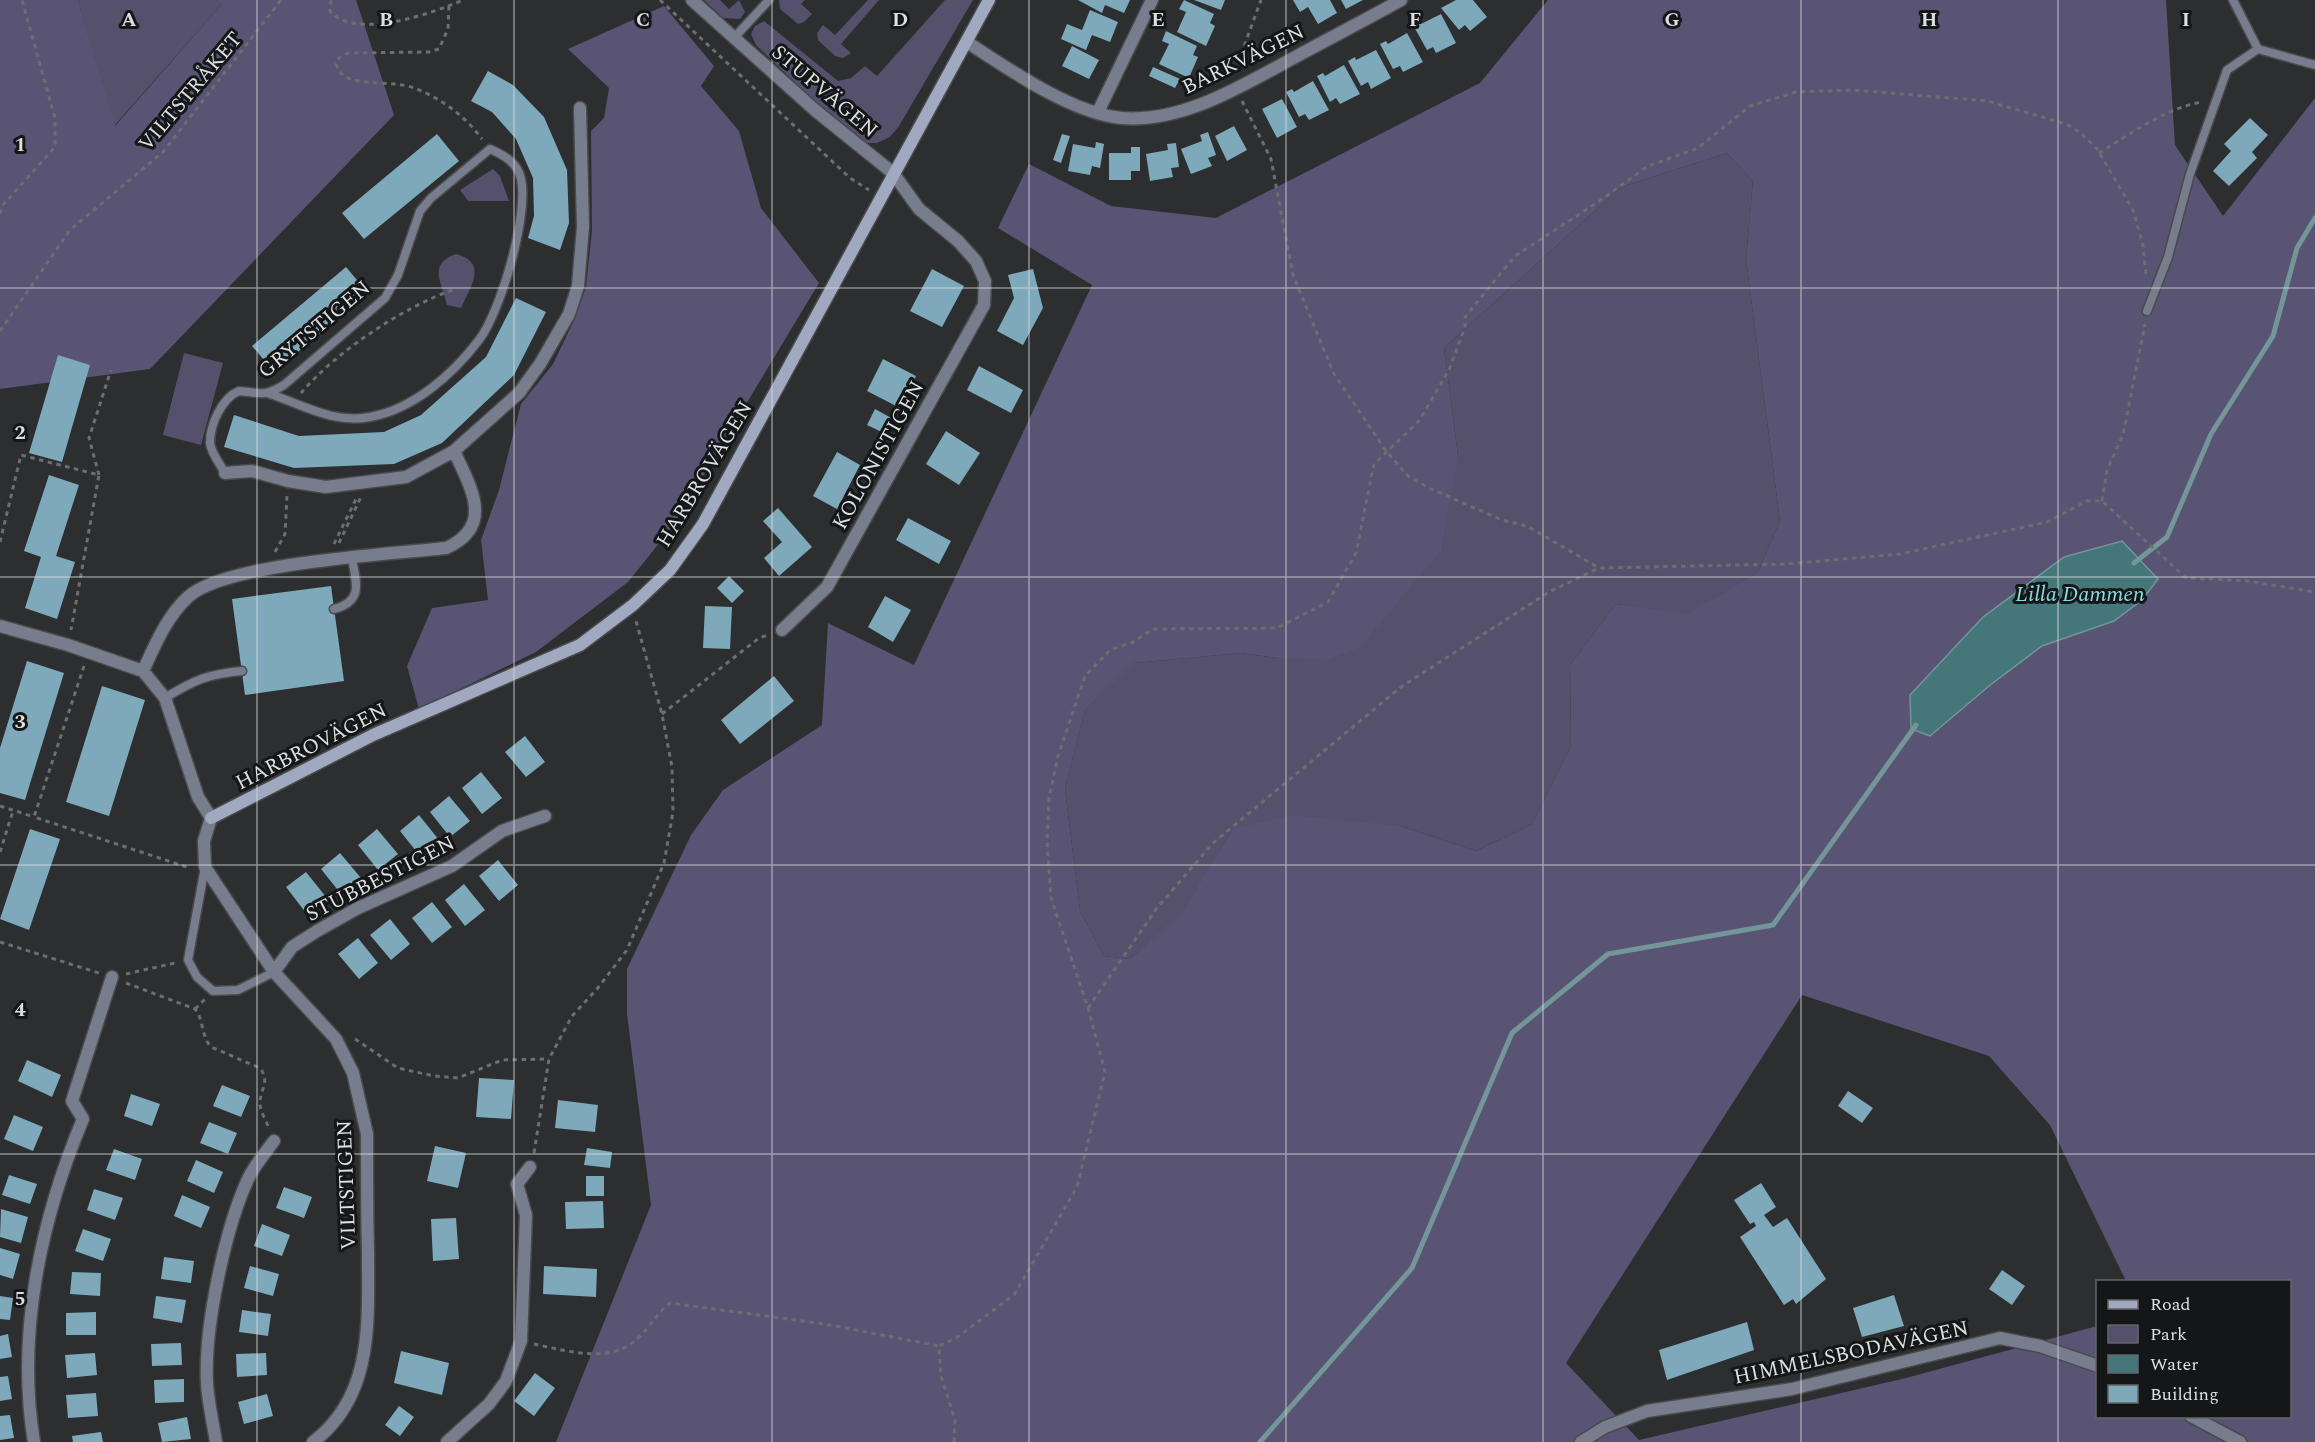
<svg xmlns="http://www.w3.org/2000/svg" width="2315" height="1442" font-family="Spectral,serif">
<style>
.green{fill:#55506c}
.forest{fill:#595374;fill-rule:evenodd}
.water{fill:#45767a;stroke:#739699;stroke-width:1.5}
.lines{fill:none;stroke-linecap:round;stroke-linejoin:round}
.stream{stroke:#739699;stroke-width:5}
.building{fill:#7ea9bb}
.lane-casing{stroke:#484a4c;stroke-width:11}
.street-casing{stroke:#484a4c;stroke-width:15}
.secondary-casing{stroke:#484a4c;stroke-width:15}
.path{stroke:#6d6e70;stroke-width:3;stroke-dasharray:4.5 4.5;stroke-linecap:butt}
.lane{stroke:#777d8c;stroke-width:8}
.street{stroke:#777d8c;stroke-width:12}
.secondary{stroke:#a1a9c1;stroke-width:12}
.grid{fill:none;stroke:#dedfe1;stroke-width:1.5;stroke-opacity:0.55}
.labels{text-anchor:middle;stroke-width:6;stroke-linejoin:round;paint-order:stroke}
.street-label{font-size:21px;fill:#dedfe1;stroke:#151617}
.water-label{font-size:22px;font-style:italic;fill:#86dce4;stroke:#151617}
.grid-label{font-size:20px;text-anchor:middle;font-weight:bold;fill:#dedfe1;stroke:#151617;stroke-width:6;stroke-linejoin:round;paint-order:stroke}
</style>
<rect width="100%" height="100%" fill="#2c2e30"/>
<path class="green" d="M78,0H217L223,3L114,126Z
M704,0H720L729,9L739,0L745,12L740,19L723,18Z
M779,0H805L801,4L812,14L804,22L798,24L780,9Z
M868,0H879L841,44L851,53L843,58L835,56L818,40L817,33L823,25L835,35Z
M945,0H973L899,126L890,137L877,143H864L828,114L756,45L751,34L755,26L764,21L838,81L851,78L865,66L877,76Z
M1727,153L1753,181L1746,259L1780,521L1758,572L1688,615L1616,604L1570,665L1571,746L1532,824L1476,851L1400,826L1232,829L1185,910L1130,959L1104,956L1080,911L1065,789L1085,710L1133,663L1240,653L1277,658L1458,456L1444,348L1621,187Z
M493,169L500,176L509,201H468L460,190Z
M456,254C489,263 470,287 461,308L447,305C442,283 427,264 456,254Z
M184,353L223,363L201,445L163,435Z"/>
<path class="forest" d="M0,0H78L115,126L222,4L217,0H356L394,115L150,369L0,389Z
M1548,0H2166L2175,145L2223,216L2315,98V1442H556L651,1205L627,1014V969L691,835L723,790L822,725L828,623L914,665L1092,285L998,228L1029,164L1111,206L1216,218L1480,83ZM1727,153L1753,181L1746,259L1780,521L1758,572L1688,614L1616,604L1570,665L1571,746L1532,824L1476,851L1400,826L1291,815L1232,829L1184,910L1130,959L1104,956L1080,911L1065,789L1085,710L1134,663L1240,653L1277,658L1328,660L1360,647L1441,551L1458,456L1444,348L1621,187ZM2158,579L2142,600L2114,621L2043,646L1989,686L1911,729L1910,695L1983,617ZM1802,995L1989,1056L2050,1125L2126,1281L2290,1282V1416H2098L2097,1326L1906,1378L1639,1440L1566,1363Z
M664,6L714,66L701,86L739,131L761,208L819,283L672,527L628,582L536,652L419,709L407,666L432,608L488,600L481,540L499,490L521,404L553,364L575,318L586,287L592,230L591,131L604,118L609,88L568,49Z"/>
<path class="water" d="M2122,541L2158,579L2142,600L2114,621L2042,646L1989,686L1930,736L1911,729L1910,695L1983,617L2064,557Z"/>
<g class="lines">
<path class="stream" d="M2134,563L2167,537L2211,434L2273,336L2297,248L2315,218
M1260,1442L1412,1268L1512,1033L1608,954L1773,925L1916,725"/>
</g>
<path class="building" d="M1078,0H1130L1124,13L1105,5L1102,13Z
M1184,0L1214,14L1210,23L1215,26L1206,46L1177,32L1186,12L1179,9Z
M1194,0H1225L1221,10Z
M1293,0H1330L1337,13L1318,24L1308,7L1300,12Z
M1341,0H1363L1346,9Z
M1456,0H1473L1487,17L1470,31L1465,25L1459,30L1441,8Z
M1090,10L1118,22L1110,42L1092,35L1086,50L1061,39L1067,24L1082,30Z
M1441,14L1456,43L1436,53L1433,47L1427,50L1413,25L1420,22L1421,24Z
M1166,31L1197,46L1193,55L1198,57L1189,78L1159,64L1169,44L1162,41Z
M1407,33L1423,62L1403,72L1400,66L1393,69L1380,44L1386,41L1388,44Z
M1072,46L1099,60L1089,79L1062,66Z
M1376,50L1391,78L1371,89L1368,82L1361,86L1348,61L1355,57L1356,60Z
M1344,65L1360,94L1340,104L1336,98L1330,102L1317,76L1323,73L1325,76Z
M1153,67L1180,79L1175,88L1149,76Z
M488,71L513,85L544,117L567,170L569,223L560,250L528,238L534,216L533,178L516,139L492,112L471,101Z
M1313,81L1329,110L1309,120L1305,114L1299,117L1286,92L1292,89L1294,92Z
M1282,99L1297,127L1277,138L1262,109Z
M2250,118L2268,135L2252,152L2257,158L2229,186L2213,171L2231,151L2224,144Z
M1234,126L1247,150L1227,161L1215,136Z
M1208,132L1216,155L1208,158L1212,166L1191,174L1181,149L1202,141L1200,135Z
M437,134L459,161L364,239L342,213Z
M1062,134L1070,136L1061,163L1053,160Z
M1096,142L1104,144L1100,168L1092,166L1090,175L1068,171L1073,144L1095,148Z
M1176,143L1179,167L1171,168L1173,177L1150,181L1146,154L1168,150L1167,144Z
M1131,147H1140V171H1131V180H1109V153H1131Z
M346,267L368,293L274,372L252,346Z
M932,269L964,286L942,327L910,311Z
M1033,269L1043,308L1023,345L997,331L1014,298L1008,275Z
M516,298L546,312L514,375L442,443L394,464L294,468L224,447L234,415L299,436L384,432L421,415L486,357Z
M58,355L90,365L62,462L29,453Z
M883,359L916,376L900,408L867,391Z
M979,366L1023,390L1011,413L967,390Z
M875,409L895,420L888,435L867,425Z
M946,431L980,453L959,485L926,464Z
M837,452L860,465L837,509L813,496Z
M49,475L79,485L56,556L75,562L57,619L25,608L41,557L24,551Z
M778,508L812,547L779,576L764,558L782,542L763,521Z
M908,518L951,541L939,564L896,540Z
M729,576L744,591L732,603L717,588Z
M331,586L344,681L245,695L232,599Z
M885,596L911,610L893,642L868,627Z
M705,606L732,607L730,649L703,648Z
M27,661L64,673L25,800L0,793V748Z
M774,676L794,701L740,744L721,720Z
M102,686L145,700L109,816L66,802Z
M525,736L545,762L526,777L505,752Z
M481,772L502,798L482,814L462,788Z
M449,796L470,821L450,837L430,812Z
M419,815L439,840L420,856L400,831Z
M30,829L60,839L29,930L0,919Z
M377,829L398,854L378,870L358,845Z
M340,853L361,878L341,894L321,869Z
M498,860L518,885L499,901L479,876Z
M306,872L326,897L306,913L286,887Z
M464,884L485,910L465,926L445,900Z
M432,902L452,927L432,943L412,918Z
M390,919L410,944L391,960L370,935Z
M358,938L378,963L359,979L338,954Z
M27,1060L61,1075L52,1097L18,1081Z
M479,1078L514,1080L511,1119L476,1117Z
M222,1085L250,1096L241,1117L213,1106Z
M1848,1091L1873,1108L1862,1123L1838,1106Z
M131,1094L160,1104L152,1126L124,1116Z
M558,1100L598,1105L595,1132L555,1128Z
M14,1115L43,1127L33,1151L4,1139Z
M209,1122L237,1133L228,1154L200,1143Z
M435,1146L466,1153L458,1188L427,1181Z
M587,1148L612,1152L610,1168L584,1165Z
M114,1149L142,1159L135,1180L106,1170Z
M196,1160L223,1172L214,1193L187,1181Z
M9,1175L37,1184L30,1204L2,1195Z
M586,1176H604V1196H586Z
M1761,1183L1776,1207L1764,1215L1773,1227L1787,1218L1826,1279L1796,1304L1793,1299L1784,1305L1740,1237L1756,1226L1754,1222L1750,1224L1734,1200Z
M284,1187L312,1197L304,1218L276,1208Z
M94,1189L123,1198L115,1220L87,1210Z
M182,1195L210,1207L201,1228L174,1216Z
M603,1201L604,1228L566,1229L565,1202Z
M1,1209L28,1217L21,1243L0,1237Z
M456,1218L459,1259L433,1261L431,1219Z
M262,1224L290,1235L282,1256L254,1246Z
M83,1229L111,1239L103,1261L75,1251Z
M0,1248L20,1254L13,1279L0,1275Z
M164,1257L194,1261L191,1283L161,1279Z
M250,1266L279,1274L273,1296L244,1288Z
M544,1266L597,1269L596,1297L543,1294Z
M2002,1270L2025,1286L2012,1305L1989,1289Z
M72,1272L101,1273L100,1296L70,1294Z
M1894,1295L1904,1326L1862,1337L1853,1308Z
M0,1296L13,1298L10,1320L0,1319Z
M156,1296L186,1300L182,1323L153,1318Z
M242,1310L271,1314L268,1336L239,1332Z
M96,1312V1335H66V1313Z
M1747,1322L1754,1350L1667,1380L1659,1350Z
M8,1334L12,1357L0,1359V1336Z
M181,1343L182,1365L152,1366L151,1344Z
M401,1351L449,1363L442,1395L394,1383Z
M95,1353L97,1375L67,1378L65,1355Z
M266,1353L267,1375L237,1377L236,1354Z
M535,1373L555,1388L534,1416L514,1401Z
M8,1376L12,1399L0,1401V1377Z
M184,1379V1402L155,1403L154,1380Z
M96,1393L98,1416L68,1418L66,1395Z
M267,1394L273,1416L244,1424L238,1402Z
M399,1406L414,1417L400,1436L385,1425Z
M10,1415L14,1438L0,1440V1416Z
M187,1417L191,1439L162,1442L158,1423Z
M101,1432L103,1442H73L72,1436Z"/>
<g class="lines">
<g class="lane-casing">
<path id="lane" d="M2233,0L2258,49L2315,65
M733,39L769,0
M2147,311L2168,257L2190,174L2227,70L2258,49
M225,473C220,464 211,453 210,443C210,424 222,398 239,391C261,393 264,397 284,385L385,298L398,275L420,211L431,198L490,149C504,155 518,163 521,179C529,214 501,311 479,340C453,374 414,409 370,417C334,424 303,405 270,394
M334,609C364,601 356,583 352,558
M165,698C194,680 208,674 242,671
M205,867L188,960L197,977L213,991L238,990L274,972"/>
</g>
<g class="street-casing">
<path id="street" d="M692,0L816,111L893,173L919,209L958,241L976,261L985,281L984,305L827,587L782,630
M967,42C1008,69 1073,114 1122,118C1184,123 1245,84 1297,56C1332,37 1367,19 1401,0
M1098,112L1152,0
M225,473L252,471L288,481L326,487L406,477L454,451L519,393L540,364L569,314L578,286L583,227L580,108
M0,626L68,645L143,671
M274,972L292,947L317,931L358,908L452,866L502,831L545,816
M2191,1416L2240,1442
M34,1442C16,1334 41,1219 83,1119L72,1101L112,977
M216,1442C213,1423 208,1402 207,1383C204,1328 225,1229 248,1179C254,1166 265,1153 274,1141
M313,1442C374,1396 368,1321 368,1253C367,1214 367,1174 367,1134L353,1073L336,1039L274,972L205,867L204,841L211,818L198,797L165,698L143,671C155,645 167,616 188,597C225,563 391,554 446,548C495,526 471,488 454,451
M447,1442L489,1404L506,1381L521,1341L526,1215L517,1184L530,1167
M1581,1442L1605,1427L1647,1411L1792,1389L2000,1338L2040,1346L2098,1366"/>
</g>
<g class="secondary-casing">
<path id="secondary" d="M211,818L373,735L580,645L633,605L670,570L703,524L989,0"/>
</g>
<path class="path" d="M331,0L330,11C355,41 433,13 463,0
M660,0L850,178L869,190
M449,6L448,29L439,49L429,52L348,53L339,58L336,64C339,71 341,75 348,78C368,86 395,80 417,89C443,100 465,116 482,139
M1235,71L1261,0
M1242,101L1271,159L1293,275L1334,374L1386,451L1408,476L1429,488L1502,520L1527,526L1599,568
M2099,153C2130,134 2166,108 2202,102
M0,214L2,206L55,147V118L22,0
M0,331L70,230L163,152L281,0
M301,393C337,351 403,307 455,289
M99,475L89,438L111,370
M2102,501L2107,470L2123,435L2145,324
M0,542L21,455L99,475L71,630
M339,543L361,497
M334,544L356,499
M275,552L285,534L287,495
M84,666L34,817L190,868
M662,714L759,638L768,635
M0,806L34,817
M0,852L13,811
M0,942L99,973
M126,974L175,963
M126,983L195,1009C204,1020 201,1036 211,1047L260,1068C271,1083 259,1090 260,1105C261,1112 266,1121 269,1128
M1088,1008L1157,908L1213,843L1401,687L1549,592L1599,568L1786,564L1900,554L2047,522L2087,501H2102L2186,578L2248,581L2315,592
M195,1009L205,999
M355,1039L398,1068L434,1076L458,1078L502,1060L549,1059
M534,1153L549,1059L572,1016L597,989L627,950L664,863L673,812L672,767L662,714L636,621
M534,1344C567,1351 613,1365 639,1337C651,1326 657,1313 670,1303L825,1324L939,1346
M954,1442L955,1420L941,1376L939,1346L956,1338L1014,1295L1077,1187L1105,1072L1088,1008L1051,898L1047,841L1049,798L1058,756L1085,676L1110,650L1133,642L1153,629L1277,628L1328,602L1356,553L1374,464L1419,421L1449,370L1465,327V317L1515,256L1598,202L1648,166L1698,148L1750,106L1796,92L1853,90L1987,101L2066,124L2081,133L2097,149L2133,210L2143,245L2146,276"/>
<use href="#lane" class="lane"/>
<use href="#street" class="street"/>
<use href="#secondary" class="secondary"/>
</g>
<path class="grid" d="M257,0V1442M514,0V1442M772,0V1442M1029,0V1442M1286,0V1442M1543,0V1442M1801,0V1442M2058,0V1442M0,288H2315M0,577H2315M0,865H2315M0,1154H2315"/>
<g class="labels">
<g class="street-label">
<text transform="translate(1243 59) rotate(-26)" y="7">BARKVÄGEN</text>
<text transform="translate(190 91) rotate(-50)" y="7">VILTSTRÅKET</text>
<text transform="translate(825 91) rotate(40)" y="7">STUPVÄGEN</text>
<text transform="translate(314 329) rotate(-40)" y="7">GRYTSTIGEN</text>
<text transform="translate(878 455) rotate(-61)" y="7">KOLONISTIGEN</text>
<text transform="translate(704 474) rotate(-59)" y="7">HARBROVÄGEN</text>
<text transform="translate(311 746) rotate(-27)" y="7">HARBROVÄGEN</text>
<text transform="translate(380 878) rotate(-27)" y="7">STUBBESTIGEN</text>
<text transform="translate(346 1185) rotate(-92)" y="7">VILTSTIGEN</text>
<text transform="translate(1851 1352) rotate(-12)" y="7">HIMMELSBODAVÄGEN</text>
</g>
<g class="water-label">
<text x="2080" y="601">Lilla Dammen</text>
</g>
</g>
<g class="grid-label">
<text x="129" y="26">A</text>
<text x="386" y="26">B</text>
<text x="643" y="26">C</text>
<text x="900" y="26">D</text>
<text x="1158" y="26">E</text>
<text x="1415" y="26">F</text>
<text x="1672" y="26">G</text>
<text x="1929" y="26">H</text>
<text x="2186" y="26">I</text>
<text x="20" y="151">1</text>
<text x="20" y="439">2</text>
<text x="20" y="728">3</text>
<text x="20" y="1016">4</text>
<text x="20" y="1305">5</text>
</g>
<rect x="2096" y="1280" width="195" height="138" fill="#151617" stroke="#656668" stroke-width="1.5"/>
<rect x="2108" y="1300" width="30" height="9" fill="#a1a9c1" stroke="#656668" stroke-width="1.5"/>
<text x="2150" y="1310" font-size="18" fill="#dedfe1">Road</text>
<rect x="2108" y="1325" width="30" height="18" fill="#55506c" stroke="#656668" stroke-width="1.5"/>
<text x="2150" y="1340" font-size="18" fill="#dedfe1">Park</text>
<rect x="2108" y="1355" width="30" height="18" fill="#45767a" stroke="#656668" stroke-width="1.5"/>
<text x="2150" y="1370" font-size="18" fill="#dedfe1">Water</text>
<rect x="2108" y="1385" width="30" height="18" fill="#7ea9bb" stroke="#656668" stroke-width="1.5"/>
<text x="2150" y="1400" font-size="18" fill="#dedfe1">Building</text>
</svg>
